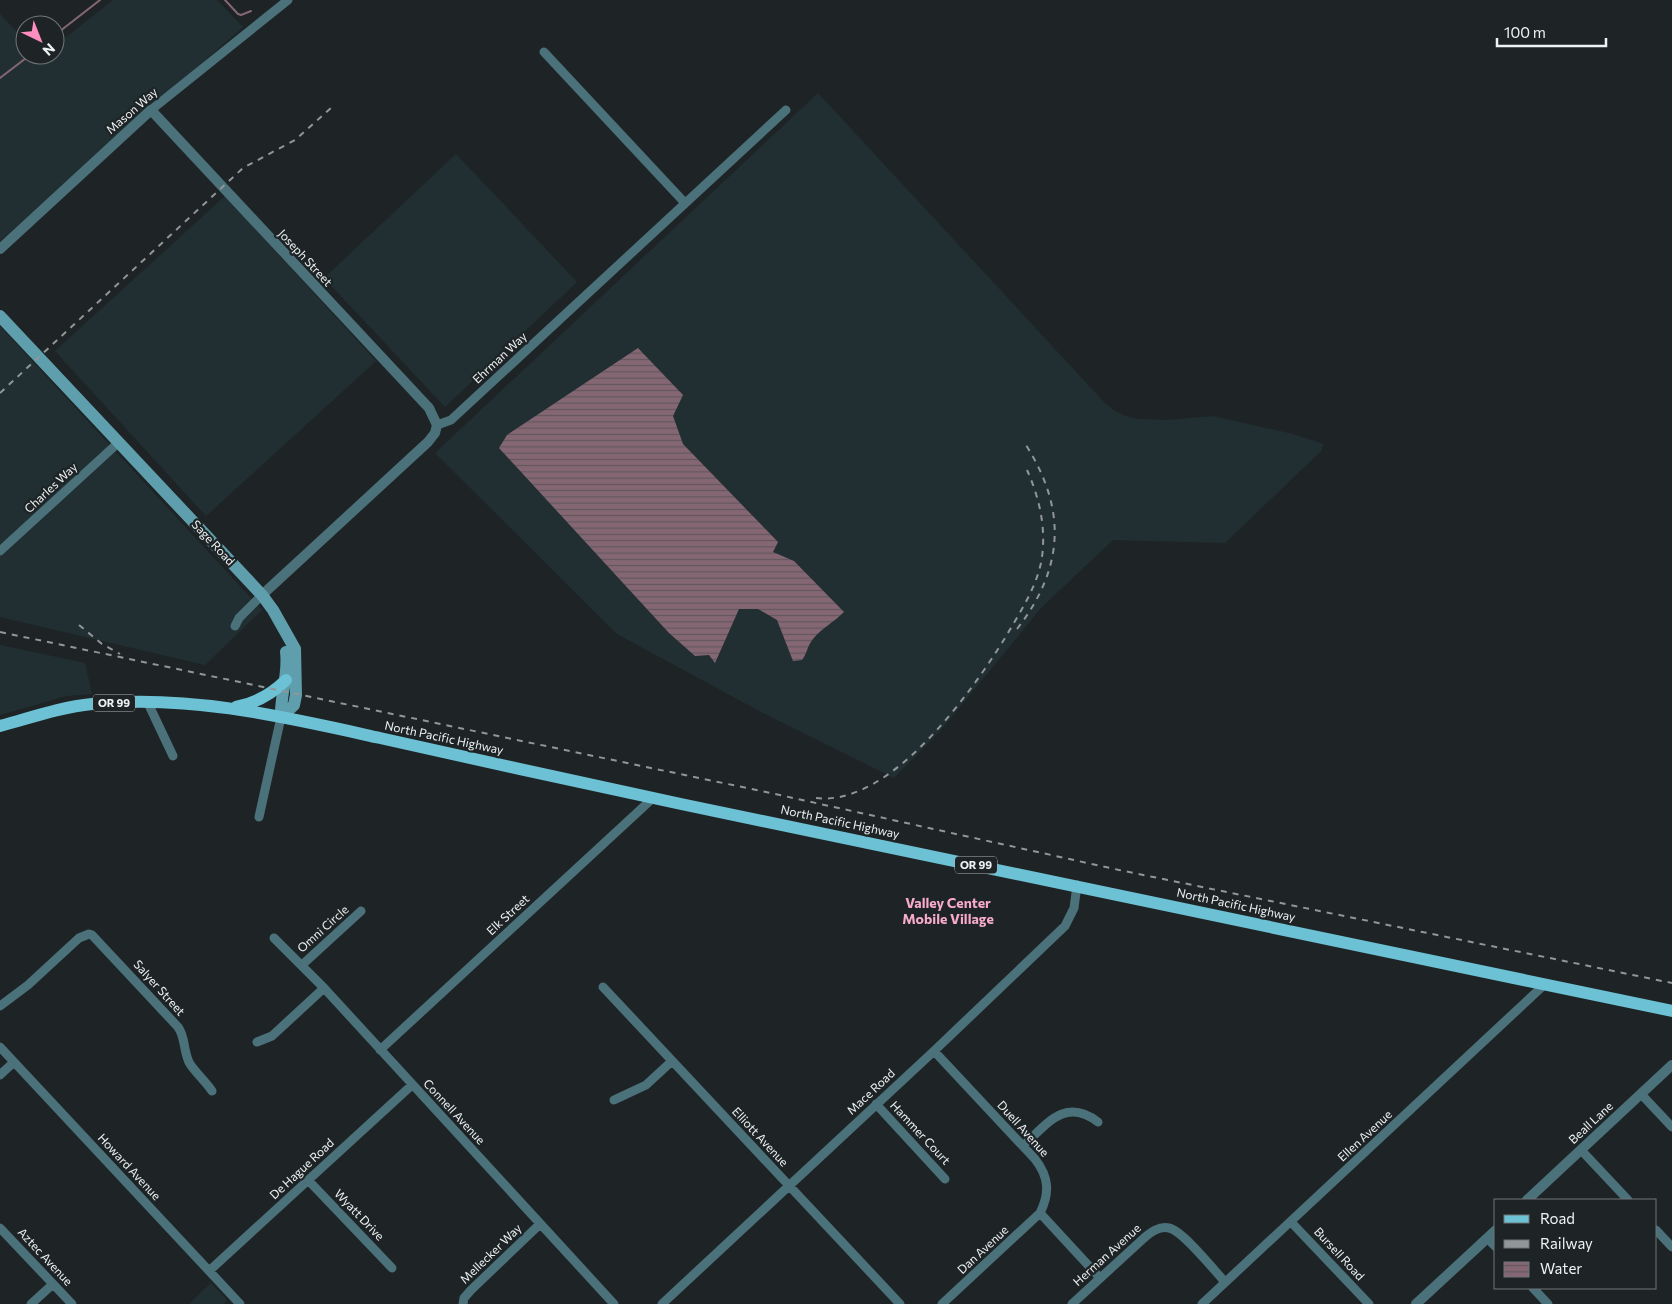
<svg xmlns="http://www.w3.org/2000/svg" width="1672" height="1304" font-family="Commissioner,sans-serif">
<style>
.built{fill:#212f33}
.water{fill:url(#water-rules)}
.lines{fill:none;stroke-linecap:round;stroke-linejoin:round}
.stream{stroke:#856773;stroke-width:2}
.minor{stroke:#4b717a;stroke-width:9}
.tertiary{stroke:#4b717a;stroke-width:10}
.secondary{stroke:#5e9ead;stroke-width:12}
.primary{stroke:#6cc1d4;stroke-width:12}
.rail{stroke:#919698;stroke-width:2;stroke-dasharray:6 6;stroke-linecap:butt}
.labels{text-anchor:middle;stroke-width:4.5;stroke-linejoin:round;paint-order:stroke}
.shield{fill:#1e2426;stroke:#afb4b6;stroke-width:1}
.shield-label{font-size:11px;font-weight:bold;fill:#edf2f3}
.street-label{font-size:12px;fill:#edf2f3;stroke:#1e2426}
.neighbourhood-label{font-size:14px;font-weight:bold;fill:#f8aaca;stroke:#1e2426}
</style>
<defs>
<pattern id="water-rules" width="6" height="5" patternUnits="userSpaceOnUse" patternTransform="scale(1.25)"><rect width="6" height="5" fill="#856773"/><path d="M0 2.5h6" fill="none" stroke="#63565c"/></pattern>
</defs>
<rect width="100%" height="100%" fill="#1e2426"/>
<path class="built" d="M113,0H217L243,27L0,241V14L25,40V55H40L41,57L44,55H55V46Z
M818,93L1104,402L1113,410L1125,416L1138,419L1168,420L1212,416L1289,433L1324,444L1321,451L1225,543L1113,540L1042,607L940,731L894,778L763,713L617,634L435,453Z
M456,154L577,282L445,407L324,278Z
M225,196L376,361L206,516L55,351Z
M0,326L262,610L205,665L0,617Z
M0,645L85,663L92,694L66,696L0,715Z
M211,1283L227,1300L224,1304H189Z"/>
<path class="water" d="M638,348L683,395L673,416L683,444L778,542L773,552L794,561L844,612C834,622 822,628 813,639C807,646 807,654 802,660L793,661L777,620L758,609H739L715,663L709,655L695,656L669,633L499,448L507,435Z"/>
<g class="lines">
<path class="stream" d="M225,0L238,14L241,15L251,11
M55,35L100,0
M0,78L30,55"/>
<path class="minor" d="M544,52L685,203
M151,110L288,0
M437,425L451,420L786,110
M0,551L118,443
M235,626L239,618L262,595
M147,701L173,756
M259,817L281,717
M274,938L324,988L614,1304
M302,965L361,911
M603,987L900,1304
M0,1006L28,985L79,938L89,934L92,935L178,1027C186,1038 183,1052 190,1064C196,1073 206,1082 212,1091
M257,1042L272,1036L324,988
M0,1047L240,1304
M380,1050L653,798
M934,1051L1035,1159C1049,1177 1050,1193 1040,1213L942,1304
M0,1075L14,1062
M1641,1094L1672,1127
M614,1100L646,1085L672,1061
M876,1104L945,1179
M1023,1146C1047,1124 1065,1097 1098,1122
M1581,1150L1628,1200
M308,1180L392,1268
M1040,1213L1100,1278
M1291,1222L1369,1304
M0,1228L72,1304
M1656,1230L1672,1247
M1487,1238L1496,1247
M209,1271L412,1085
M1533,1288L1548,1304
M31,1304L53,1284
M463,1304L464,1298L471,1290L540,1224
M662,1304L934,1051L1065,926L1074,908L1077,885
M1072,1304L1144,1238C1151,1232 1159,1226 1169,1228C1182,1230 1215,1271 1225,1282
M1202,1304L1544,985"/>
<path class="tertiary" d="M0,249L151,110L429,408L437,425L435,433L428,442L262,595
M1527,1200L1672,1065
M1416,1304L1496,1230"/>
<path class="secondary" d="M0,316L262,595L273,610L295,649L296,695L294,705L281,717
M281,717C280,695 289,674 286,652"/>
<path class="primary" d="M236,707C256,703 271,695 286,680
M0,726C30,718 61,707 92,704C189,694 285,717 380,738C480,760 581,783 681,804C1012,872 1342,942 1672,1011"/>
<path class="rail" d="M0,393L243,168L295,140L332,107
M79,625L102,644L120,654
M1017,629C1065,567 1067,508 1024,442
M0,632L766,792L1119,870L1672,983
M816,798C890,807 971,693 1005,638C1019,614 1035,590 1041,563C1047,531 1040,499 1027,470"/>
</g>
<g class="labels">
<g class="shield">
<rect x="93" y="694.5" width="42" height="17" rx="4"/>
<rect x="955" y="856.5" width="42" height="17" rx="4"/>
</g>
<g class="shield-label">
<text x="114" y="707">OR 99</text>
<text x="976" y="869">OR 99</text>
</g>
<g class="street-label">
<text transform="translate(132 111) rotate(-41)" y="4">Mason Way</text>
<text transform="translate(305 258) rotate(47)" y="4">Joseph Street</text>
<text transform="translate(500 358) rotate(-43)" y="4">Ehrman Way</text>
<text transform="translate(51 488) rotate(-43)" y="4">Charles Way</text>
<text transform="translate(213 543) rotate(47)" y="4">Sage Road</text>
<text transform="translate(444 738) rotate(12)" y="4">North Pacific Highway</text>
<text transform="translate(840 822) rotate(12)" y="4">North Pacific Highway</text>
<text transform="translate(1236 905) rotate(12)" y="4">North Pacific Highway</text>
<text transform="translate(508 915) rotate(-43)" y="4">Elk Street</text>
<text transform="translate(323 929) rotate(-42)" y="4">Omni Circle</text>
<text transform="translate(159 988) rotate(48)" y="4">Salyer Street</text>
<text transform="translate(871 1092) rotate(-43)" y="4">Mace Road</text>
<text transform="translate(454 1112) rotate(47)" y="4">Connell Avenue</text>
<text transform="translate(1591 1123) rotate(-43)" y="4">Beall Lane</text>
<text transform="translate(1023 1129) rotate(48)" y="4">Duell Avenue</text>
<text transform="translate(920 1133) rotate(47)" y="4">Hammer Court</text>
<text transform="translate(1365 1136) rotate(-43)" y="4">Ellen Avenue</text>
<text transform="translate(760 1137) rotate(47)" y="4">Elliott Avenue</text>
<text transform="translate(129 1167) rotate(47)" y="4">Howard Avenue</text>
<text transform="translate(302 1169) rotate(-43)" y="4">De Hague Road</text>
<text transform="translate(359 1215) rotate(46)" y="4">Wyatt Drive</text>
<text transform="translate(983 1250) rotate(-43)" y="4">Dan Avenue</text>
<text transform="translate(491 1254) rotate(-44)" y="4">Mellecker Way</text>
<text transform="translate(1339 1254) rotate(47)" y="4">Bursell Road</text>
<text transform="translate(1107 1255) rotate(-42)" y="4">Herman Avenue</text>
<text transform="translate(45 1257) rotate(47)" y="4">Aztec Avenue</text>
</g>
<g class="neighbourhood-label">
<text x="948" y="908">Valley Center<tspan x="948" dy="16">Mobile Village</tspan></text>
</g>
</g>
<rect x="1494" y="1199" width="162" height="90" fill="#1e2426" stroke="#717678"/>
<rect x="1504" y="1215" width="25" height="8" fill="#6cc1d4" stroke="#717678"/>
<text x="1540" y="1224" font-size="15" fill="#edf2f3">Road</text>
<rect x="1504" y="1240" width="25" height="8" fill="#919698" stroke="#717678"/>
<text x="1540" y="1249" font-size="15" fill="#edf2f3">Railway</text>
<rect x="1504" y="1262" width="25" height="15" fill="url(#water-rules)" stroke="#717678"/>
<text x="1540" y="1274" font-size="15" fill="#edf2f3">Water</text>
<g transform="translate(40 40) rotate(137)"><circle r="24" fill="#1e2426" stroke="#717678"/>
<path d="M0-4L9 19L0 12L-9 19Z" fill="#fd8ebf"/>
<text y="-8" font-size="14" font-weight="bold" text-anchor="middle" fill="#edf2f3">N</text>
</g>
<path d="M1497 38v8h109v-8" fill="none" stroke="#edf2f3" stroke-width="2.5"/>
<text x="1504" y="38" font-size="15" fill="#edf2f3" stroke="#1e2426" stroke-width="4" paint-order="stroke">100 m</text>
</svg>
